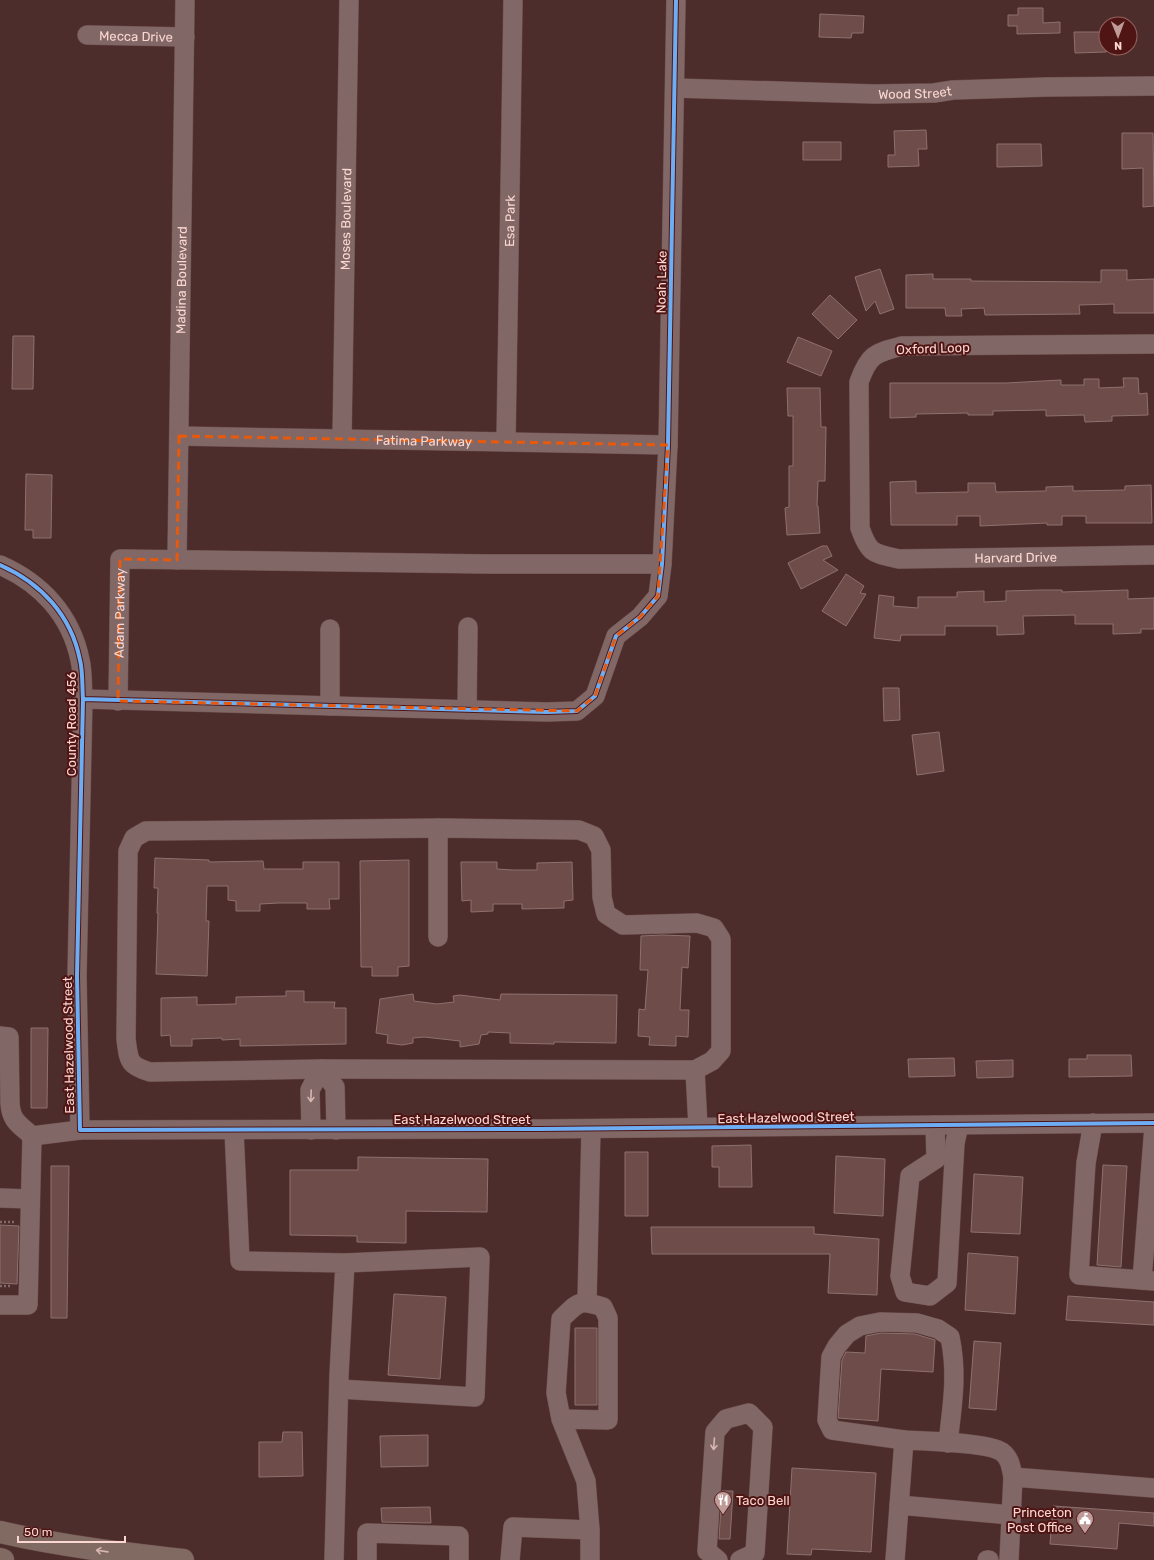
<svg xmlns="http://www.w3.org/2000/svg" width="1154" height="1560" viewBox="0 0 1154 1560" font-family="Rubik,sans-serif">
<rect width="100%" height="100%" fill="#4d2d2c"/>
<path fill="#6d4c4a" stroke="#8d716f" d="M1018,8H1043V23L1060,22V33L1017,34V26H1008V15H1018Z
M820,14L864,16L863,33H852L851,38L819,37Z
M1074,32H1106V52L1075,53Z
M926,130L927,149H918L919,166L888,167V155H895L894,131Z
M1122,133H1153L1154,206L1143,207V168L1122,169Z
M803,142H841V160H803Z
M997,144H1041L1042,166L997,167Z
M880,269L894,309L880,314L875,301L866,311L855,277Z
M1101,270H1127V280L1154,279V313H1114V304L1079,305L1080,314L985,315L984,308L961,309L962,316H946L945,308H906V275L933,274V279H971V281L1101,282Z
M830,295L857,320L838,339L812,314Z
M13,336H34L33,389H12Z
M798,337L832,351L821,376L787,362Z
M1123,378H1138L1139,394L1147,393L1148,415L1112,416V421L1085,422L1084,415L1046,416V410L993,411V415H968V413L916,414V417L890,418V383H1006L1061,380V385H1084V379H1099V388L1124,387Z
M787,388H820L821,427H826L825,481H818L817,506H818L820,533L787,535L785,508L789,507V466H793V416H788Z
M26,474L52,475L51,538H33V530H25Z
M916,481V493L968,492V483H995L996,492L1046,491V487L1073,486V491L1125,490V486L1151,485L1152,523H1086V516H1062V525H1047V523L980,526V516H957V525H891L890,482Z
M822,546H827L832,556L823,560L838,570L801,589L788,563Z
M846,574L864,586L860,593L866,594L846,626L822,611Z
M1040,590H1062V592L1128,590V599L1154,598V629H1141V633L1113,634V624H1075V615L1023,616L1024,634L997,635V626H945V635H901L900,641L874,638L879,595L894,597L893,606L918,608V597H957V592L984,591V602L1006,601V591Z
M883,688H899L900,720L884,721Z
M939,732L944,771L917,775L912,735Z
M155,858L209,860V862L263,861L264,869H303V862H339V899H329L330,909H307V903H279L260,904V911H236V901L228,900V886H207L206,921H209L207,976L156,974L158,913H157L158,888H154Z
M409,860V966L398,967V976H372V967H361L360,861Z
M461,862H497V869L513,870H537V863L572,862L573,900L564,901V908L522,909V904H493V911L471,912V900L462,901Z
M662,935L690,936L688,968L682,967L680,1010H689L688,1037L676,1036V1046L649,1045L650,1037L638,1036L639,1009L645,1010L648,970H640L641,936Z
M286,991H304V1002H335L334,1008H346V1044L240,1046V1039L222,1040V1038L192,1039V1046H171L170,1035L161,1036V998L197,997V1005L236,1004V997L286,996Z
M413,994L414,1001L437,1004L454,1002L453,996L460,995L500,1000L501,994L617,995L616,1043L554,1042V1044L510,1043V1033L488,1032V1034L481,1035L479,1044L460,1047V1041L424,1037L413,1038V1043L402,1045L387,1043L388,1035L376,1033L380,999Z
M31,1028H48L47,1108H31Z
M1087,1055H1131L1132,1076L1069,1077V1059H1087Z
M954,1058L955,1076L909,1077L908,1059Z
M1013,1060V1077L977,1078L976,1061Z
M751,1145L752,1187H719V1167H712V1146Z
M625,1152H648V1216H625Z
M836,1156L885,1159L883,1216L834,1213Z
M358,1157L488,1159L487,1212L406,1211V1243L357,1242V1236L290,1235V1170H358Z
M1103,1165L1127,1166L1121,1267L1097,1265Z
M51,1166H69L67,1318H51Z
M974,1174L1023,1177L1020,1234L971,1232Z
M0,1225L19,1226L17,1284L0,1283Z
M651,1227H814V1234L879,1239L877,1295L828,1293L830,1254H652Z
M968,1253L1018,1257L1015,1314L965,1310Z
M394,1294L446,1297L440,1379L388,1375Z
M1068,1296L1154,1302V1325L1066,1320Z
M575,1328H597V1405H575Z
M881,1333L915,1334L935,1340L933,1372L881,1369L878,1421L838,1418L842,1360L846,1352L865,1353L866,1336Z
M974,1341L1001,1343L996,1410L969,1408Z
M283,1432H302L303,1476L259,1477V1442H282Z
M428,1435V1466L381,1467L380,1436Z
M792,1468L876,1473L871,1552L812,1549L811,1555L787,1554Z
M722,1491H733L730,1539H719Z
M1053,1506L1154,1513V1526L1119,1523L1117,1549L1050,1544Z
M430,1507L431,1523L382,1522L381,1508Z"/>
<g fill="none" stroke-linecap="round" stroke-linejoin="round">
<defs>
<g id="minor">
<path id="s1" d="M87,35L185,37"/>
<path id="s2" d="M675,88L874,94L934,93L953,90L1046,87L1154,86"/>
<path id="s3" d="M1154,344L902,346C875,353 869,354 859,382L860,528C869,554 873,553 899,559L1154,555"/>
<path id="s4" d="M179,436L668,445"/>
<path id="s5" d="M342,439L349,0"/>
<path id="s6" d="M506,442L513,0"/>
<path id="s7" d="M177,560L185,0"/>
<path d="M0,565C41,583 71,615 80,660C83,672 82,686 83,699L77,976L80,1130L541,1129L1154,1123"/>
<path d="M330,629V706"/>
<path d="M83,699L547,712L577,711L595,696L616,636L640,617L658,596L662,564L668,445L676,0"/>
<path id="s8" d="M118,701L120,559L486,564H662"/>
<path d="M467,710L468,627"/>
<path d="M438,828V937"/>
<path d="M442,828L579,830L594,836L601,850L602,897L606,914L623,925L697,923L714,928L721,939V1051L712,1061L695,1070L321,1069L150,1072C128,1065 129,1061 126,1039L128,851L134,838L146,831Z"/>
<path d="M0,1036L9,1037L10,1103C11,1121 19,1124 32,1136L80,1130"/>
<path d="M695,1070L698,1127"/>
<path d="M1093,1123L1086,1163L1079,1275L1154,1281"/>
<path d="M935,1125L936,1159L910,1176L900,1276L905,1292L930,1296L947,1283L955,1143L959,1125"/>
<path d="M234,1130L240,1261L345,1263L339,1375L334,1560"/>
<path d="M311,1130L310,1090L321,1069L335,1087L336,1130"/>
<path d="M0,1198L30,1199"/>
<path d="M1142,1280L1154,1126"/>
<path d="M587,1302L591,1129"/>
<path d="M0,1305H28L32,1136"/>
<path d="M339,1389L475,1397L480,1257L345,1263"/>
<path d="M561,1419L608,1420V1318L603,1307C578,1299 579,1302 561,1319L556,1393L561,1419L586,1481L590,1530"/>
<path d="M904,1440L832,1430L827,1420L831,1357L837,1346L847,1334L860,1326L880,1322L917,1323L938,1329L950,1337C958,1375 952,1406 948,1443"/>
<path d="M899,1505L1011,1515"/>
<path d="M367,1560V1533L459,1536V1560"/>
<path d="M510,1560L513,1527L590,1530V1560"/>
<path d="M718,1560L707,1551L715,1432L726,1419L749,1413L763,1427L755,1553L740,1560"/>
<path d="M895,1560L904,1440C924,1441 988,1442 1002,1452C1010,1458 1011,1467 1013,1477"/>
<path d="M987,1560H989"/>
<path d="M1009,1560L1013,1477L1154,1488"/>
</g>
<path id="highway" d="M0,1532C60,1546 121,1553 183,1560
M0,1559L3,1560"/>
</defs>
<use href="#minor" stroke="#694c4a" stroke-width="20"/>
<use href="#highway" stroke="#694c4a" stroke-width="23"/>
<path stroke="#816968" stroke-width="2.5" stroke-dasharray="2 2" stroke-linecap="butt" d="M0,1222H15
M0,1286H12"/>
<use href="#minor" stroke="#816866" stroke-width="19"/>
<use href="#highway" stroke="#816a61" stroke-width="22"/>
<defs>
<path id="cycleway" d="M0,565C41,583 71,615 80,660C83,672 82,686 83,699L77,976L80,1130L541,1129L1154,1123
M83,699L547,712L577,711L595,696L616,636L640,617L658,596L662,564L668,445L676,0"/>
</defs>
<use href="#cycleway" stroke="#4f1514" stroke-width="6"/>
<use href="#cycleway" stroke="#6dadf4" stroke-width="4"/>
</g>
<defs><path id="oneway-shaft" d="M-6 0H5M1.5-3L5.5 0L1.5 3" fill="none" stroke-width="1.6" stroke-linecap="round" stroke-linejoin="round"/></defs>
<g stroke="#d7b5b1">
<use href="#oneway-shaft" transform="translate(311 1096) rotate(92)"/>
<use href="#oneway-shaft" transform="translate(714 1444) rotate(94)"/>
</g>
<use stroke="#d7b6af" href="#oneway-shaft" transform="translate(102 1551) rotate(-172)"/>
<path fill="none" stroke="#e8590c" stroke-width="3" stroke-dasharray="8 5" stroke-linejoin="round" d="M179,436L668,445L658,596L640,617L616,636L595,696L577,711L118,701L120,559L177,560Z"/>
<defs>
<symbol id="restaurant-pin" viewBox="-11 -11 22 30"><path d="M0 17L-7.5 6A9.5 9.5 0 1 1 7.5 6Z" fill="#bf9b97" stroke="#4f1514"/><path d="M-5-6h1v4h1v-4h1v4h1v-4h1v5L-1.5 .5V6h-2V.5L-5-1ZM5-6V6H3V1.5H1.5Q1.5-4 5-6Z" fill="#fff"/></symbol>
<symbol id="civic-pin" viewBox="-11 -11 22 30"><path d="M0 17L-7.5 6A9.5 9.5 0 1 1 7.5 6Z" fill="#bf9b97" stroke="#4f1514"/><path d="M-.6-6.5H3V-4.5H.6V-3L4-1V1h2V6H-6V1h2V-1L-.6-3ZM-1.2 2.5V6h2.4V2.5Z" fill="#fff"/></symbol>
</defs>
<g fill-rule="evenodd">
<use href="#restaurant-pin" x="713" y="1490" width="20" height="27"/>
<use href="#civic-pin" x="1075" y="1509" width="20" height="27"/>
</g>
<g text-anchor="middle" stroke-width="4" stroke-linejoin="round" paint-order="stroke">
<g font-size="13" fill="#fcd6d1" stroke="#4f1514">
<text dy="5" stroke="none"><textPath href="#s1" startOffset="49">Mecca Drive</textPath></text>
<text dy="5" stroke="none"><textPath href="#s2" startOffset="240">Wood Street</textPath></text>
<text dy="5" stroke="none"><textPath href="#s5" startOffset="220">Moses Boulevard</textPath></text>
<text dy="5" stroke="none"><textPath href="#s6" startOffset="221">Esa Park</textPath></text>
<text dy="5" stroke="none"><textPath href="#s7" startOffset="280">Madina Boulevard</textPath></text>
<text transform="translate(661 282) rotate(-89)" y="5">Noah Lake</text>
<text transform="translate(933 348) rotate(-2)" y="5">Oxford Loop</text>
<text dy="5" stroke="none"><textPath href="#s4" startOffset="245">Fatima Parkway</textPath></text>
<text dy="5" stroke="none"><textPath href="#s3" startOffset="629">Harvard Drive</textPath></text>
<text dy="5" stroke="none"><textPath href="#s8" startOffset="88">Adam Parkway</textPath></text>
<text transform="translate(71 724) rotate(-90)" y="5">County Road 456</text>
<text transform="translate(68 1045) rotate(-91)" y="5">East Hazelwood Street</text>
<text transform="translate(786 1117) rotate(-1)" y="5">East Hazelwood Street</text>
<text x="462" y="1124">East Hazelwood Street</text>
</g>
<g font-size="13" fill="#fcd6d1" stroke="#4f1514" text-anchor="start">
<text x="736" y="1505">Taco Bell</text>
<text x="1072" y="1517" text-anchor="end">Princeton<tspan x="1072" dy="15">Post Office</tspan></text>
</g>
</g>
<g transform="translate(1118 36) rotate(179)"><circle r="19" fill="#4f1514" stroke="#946260"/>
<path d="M0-3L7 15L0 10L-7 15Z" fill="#bf9b97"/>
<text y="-6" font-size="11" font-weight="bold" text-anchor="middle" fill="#fcd6d1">N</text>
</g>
<path d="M18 1536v6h107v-6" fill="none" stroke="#fcd6d1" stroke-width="2"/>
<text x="24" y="1536" font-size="12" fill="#fcd6d1" stroke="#4f1514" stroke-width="3" paint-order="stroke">50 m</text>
</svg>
